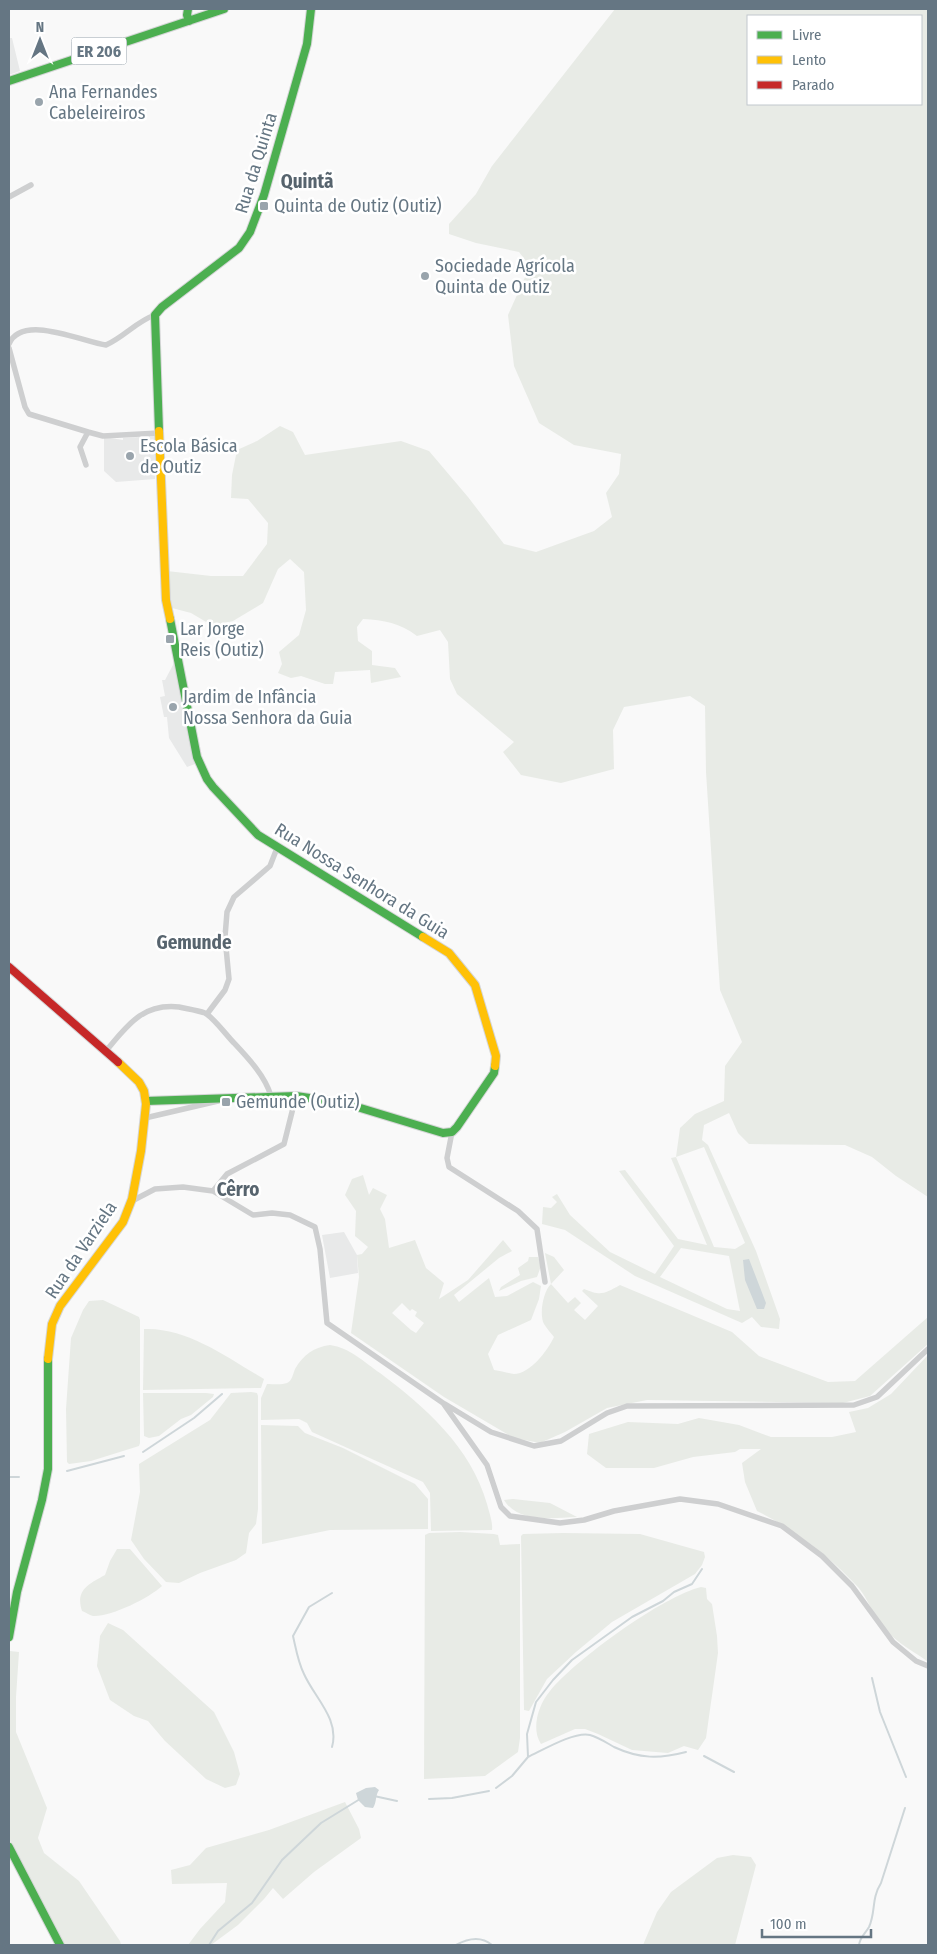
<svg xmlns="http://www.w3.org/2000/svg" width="937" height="1954" viewBox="0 0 937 1954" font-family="'Fira Sans Condensed',sans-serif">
<rect width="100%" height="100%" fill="#f9f9f9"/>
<path fill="#e8e9e9" d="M9,38H12L20,71L9,75Z
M155,436V479L116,482L104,471V437L123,440V438Z
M174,663L195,764L187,767L169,738L167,717H164L160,697L165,696L162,680H165Z
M344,1232L357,1255L358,1273L330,1278L322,1235Z"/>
<path fill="#e8ebe6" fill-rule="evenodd" d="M615,9H928V1197L896,1176L872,1157L845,1145L749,1144L738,1133L729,1113L704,1125L702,1140L708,1145L756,1251L780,1319L779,1329L761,1327L752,1317L742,1323L635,1276L565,1230L542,1224L543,1207L551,1208L557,1202L552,1197L557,1194L570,1215L610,1252L655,1274L674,1246L619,1171L625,1170L678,1239L707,1245L671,1158L676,1157L680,1128L695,1114L724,1101L725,1066L742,1042L720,990L706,772L705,706L690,696L624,707L613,730L614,769L561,783L521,775L503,752L514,742L457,694L450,679L448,642L440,630L417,636C400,623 384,620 363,619L357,627L358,641L372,651V665L395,668L401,677L371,683L370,670L335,672L333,684H325L301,676L291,678L278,673L282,664L279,652L299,635L306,610L304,572L290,559L278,569L263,603L233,621L213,626L191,613L172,608L167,571L211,576H243L267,544L268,523L248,499L231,498L232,475L237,450L257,441L280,426L293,432L305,455L401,441L429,451L468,497L504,544L536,552L594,531L612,517L606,493L619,474L621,454L574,445L539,423L514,366L508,315L530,266L519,252L476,243L449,234V224L476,194L492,166ZM748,16H921V104H748ZM704,1147L745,1243L735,1249L714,1247L676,1157ZM681,1248L729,1256L740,1311L727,1309L660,1277Z
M363,1175L369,1195L373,1188L387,1195L380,1209L385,1219L389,1248L415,1240L426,1268L444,1283L439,1299L468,1280L503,1240L512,1251L499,1258L454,1295L459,1302L489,1278L495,1297L507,1296L533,1282L541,1286L539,1299L531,1320L498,1335L488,1354L494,1370C501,1371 508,1373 514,1374C530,1374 548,1350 554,1337C551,1333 547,1329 544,1324C539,1315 543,1291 551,1284L545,1253L554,1257L564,1270L551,1284L568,1303L575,1297L581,1303L574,1310L585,1320L598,1306L582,1291L584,1289C601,1296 604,1294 620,1285L732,1332L759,1356L828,1382L855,1381L928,1317V1344L870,1396L843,1403L647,1400L607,1408L565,1432L540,1443L514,1438L444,1397L351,1333L359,1277L357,1255L362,1254L368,1247L355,1236L356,1211L345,1195L352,1179ZM402,1303L410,1311L412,1309L417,1312L415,1316L424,1323L416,1333L411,1330L392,1313Z
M529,1257H538L541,1266L537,1277L521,1281L499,1291L501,1287L520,1275L518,1268L528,1261Z
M103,1300L139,1317L140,1320V1443L139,1446L91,1461L69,1464L67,1462L66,1409L71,1338L83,1310L89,1301Z
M144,1329C187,1327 228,1358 264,1379L261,1388L143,1390Z
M330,1345C350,1348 364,1362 380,1373C425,1407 471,1447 487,1504C489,1512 493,1522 492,1530L431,1531L430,1493L423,1482L312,1432L307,1423L299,1419L261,1420V1398L267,1384C273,1384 282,1385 287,1383C292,1381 293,1374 295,1369C303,1355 314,1347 330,1345Z
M928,1355L927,1661C910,1649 892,1640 880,1623C871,1611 866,1594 855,1584C827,1554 793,1529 757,1511L745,1482L742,1463L761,1449H740L735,1452L693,1457L654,1468H606L587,1454L589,1434L628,1422L678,1424L699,1418L739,1425L771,1437H832L856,1432L849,1412L868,1408L891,1394Z
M251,1392L257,1393L258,1396V1509L256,1524L249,1533L246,1553L236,1560L200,1573L179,1583L166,1582L144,1559L131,1540L140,1492L139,1464L210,1420L231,1393Z
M143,1393H206L214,1394L213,1397L191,1415L181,1419L159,1436L149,1438L144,1436Z
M261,1425L298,1426L305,1433L343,1448L415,1484L428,1499V1529L330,1530L262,1544Z
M513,1499L550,1503L577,1517C552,1518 518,1523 504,1500Z
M460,1532L494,1534L498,1535L500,1545L520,1544V1738L518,1752L485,1776L424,1779L425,1535L429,1533Z
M563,1533L640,1534L704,1552L705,1557L702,1565L695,1574L612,1622L576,1652L547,1679L529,1711L524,1710L521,1536L523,1534Z
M117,1549H130L162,1586C149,1598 111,1617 93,1616C89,1615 85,1612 82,1611C75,1590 89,1584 105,1575L110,1561Z
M701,1587L706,1588L707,1599L712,1604L717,1636L718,1653L706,1738L698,1750L684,1746L668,1753L632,1750L598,1734L585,1729H575L541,1744C531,1729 538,1705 550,1691C575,1660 663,1596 701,1587Z
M108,1623L123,1630L214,1712L234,1752L240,1774L236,1785L225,1788L206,1779L165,1741L148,1721L134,1716L110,1700L97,1666L100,1636Z
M10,1651L19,1652L16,1697V1732L47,1808L38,1838L44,1853L79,1881L120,1941L121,1945H65L9,1839V1668Z
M345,1802L359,1829L361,1838L314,1872L283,1899L273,1888L264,1899L238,1925L211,1945H188L200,1929L225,1902L227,1883L172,1884L171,1870L190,1865L206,1848L269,1830Z
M733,1855L751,1857L756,1865L735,1945H643L657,1912L671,1892L717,1858Z"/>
<path fill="#ced6d9" d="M749,1259L766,1303L764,1309H757L745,1280L743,1260Z
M375,1787L379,1790C375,1796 377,1802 373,1808L365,1807L358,1800L356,1793L366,1788Z"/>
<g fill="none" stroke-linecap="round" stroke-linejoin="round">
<path stroke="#ced6d9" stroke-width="2" d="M143,1452L194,1418L222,1394
M67,1471L124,1456
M9,1477H19
M332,1593L309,1607L293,1636C296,1649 298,1662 304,1674C314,1697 340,1719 332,1747
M872,1678L880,1712L906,1777
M704,1756L734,1772
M528,1757C543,1750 575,1731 590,1735C598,1737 607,1743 614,1747C640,1759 659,1759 686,1752
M496,1788L512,1776L528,1757L527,1734L536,1702L553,1680L572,1660L632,1617L663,1601L674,1592L692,1584L702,1569
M374,1796L397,1801
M429,1799L452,1798L489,1791
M209,1945L218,1931L252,1903L282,1860L321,1823L360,1799
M456,1945C467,1939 481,1936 492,1945
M859,1945C860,1937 865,1934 869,1927C876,1912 871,1899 881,1883L905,1808"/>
<defs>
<path id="fast" d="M188,9L187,15L189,21
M9,81L224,9
M159,431L155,315L162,307L239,248L250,232L264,195L307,44L311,9
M170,619L197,757L207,779L213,787L258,835L423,937
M146,1101L296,1096L344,1103L443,1133L452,1132L457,1127L494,1073L495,1066
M9,1637L17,1592L42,1500L48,1469V1359
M9,1847L60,1945"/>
<path id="slow" d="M159,431L166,600L170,619
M423,937L449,953L475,985L496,1056L495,1066
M48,1359L52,1324L60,1306L123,1222L132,1199L141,1151L146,1104L144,1091L139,1082L118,1062"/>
<path id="jam" d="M9,967L118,1062"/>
</defs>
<use href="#fast" stroke="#d5d6d7" stroke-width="10"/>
<use href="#slow" stroke="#d5d6d7" stroke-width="10"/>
<use href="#jam" stroke="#d5d6d7" stroke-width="10"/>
<path stroke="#cecfd0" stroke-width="5.5" d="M9,197L31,185
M9,344C22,313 83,342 106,345C124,337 137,321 155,315
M9,348L25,407L29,414L88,432
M86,465L80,447L88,432L103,436L159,433
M207,1014L225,990L229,979L225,937L227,912L234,897L270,866L277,848
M105,1052C127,1026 142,1003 179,1007C188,1009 197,1010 205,1013C214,1018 227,1036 234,1043C249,1059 265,1076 271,1096
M145,1118L218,1101
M452,1132L447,1158L449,1167L518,1211L537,1229L545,1282
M213,1191L227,1174L284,1144L296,1096
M132,1201L155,1189L183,1187L213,1191L253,1215L272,1213L290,1215L315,1227L320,1249L327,1323L443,1403L487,1465L501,1507L510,1516L560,1523L584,1520L614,1511L680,1499L718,1504L782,1526L822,1556L852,1586L893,1642L916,1661L928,1666
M445,1404L491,1432L534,1446L561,1441L607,1413L627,1406L854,1405L877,1397L928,1349"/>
<use href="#fast" stroke="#4caf50" stroke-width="8"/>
<use href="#slow" stroke="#ffc107" stroke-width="8"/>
<use href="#jam" stroke="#c62828" stroke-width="8"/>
</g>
<g fill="#99a4ac" stroke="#fff" stroke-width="2">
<circle cx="39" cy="102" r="5"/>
<rect x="259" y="201" width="10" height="10" rx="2.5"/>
<circle cx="425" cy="276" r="5"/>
<circle cx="130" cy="456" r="5"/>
<rect x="165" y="634" width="10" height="10" rx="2.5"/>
<circle cx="173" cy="707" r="5"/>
<rect x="221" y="1097" width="10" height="10" rx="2.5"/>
</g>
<g text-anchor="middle" stroke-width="5" stroke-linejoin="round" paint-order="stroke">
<rect fill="#fff" stroke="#939fa8" stroke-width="1" x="71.5" y="37.5" width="55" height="27" rx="4"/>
<g font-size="16" font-weight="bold" fill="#657683">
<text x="99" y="57">ER 206</text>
</g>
<g font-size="18" fill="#657683" stroke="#fff" text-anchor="start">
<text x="49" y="98">Ana Fernandes<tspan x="49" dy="21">Cabeleireiros</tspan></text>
<text x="274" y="212">Quinta de Outiz (Outiz)</text>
<text x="435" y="272">Sociedade Agrícola<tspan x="435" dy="21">Quinta de Outiz</tspan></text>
<text x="140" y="452">Escola Básica<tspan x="140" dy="21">de Outiz</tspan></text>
<text x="180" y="635">Lar Jorge<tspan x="180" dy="21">Reis (Outiz)</tspan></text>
<text x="183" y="703">Jardim de Infância<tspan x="183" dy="21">Nossa Senhora da Guia</tspan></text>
<text x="236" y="1108">Gemunde (Outiz)</text>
</g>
<g font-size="18" fill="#657683" stroke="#fff">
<text transform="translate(256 163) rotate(-73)" y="6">Rua da Quinta</text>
<text transform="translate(362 881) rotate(32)" y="6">Rua Nossa Senhora da Guia</text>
<text transform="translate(81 1250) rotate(-56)" y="6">Rua da Varziela</text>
</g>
<g font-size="19" font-weight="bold" fill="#57646e" stroke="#fff">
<text x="307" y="188">Quintã</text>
<text x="194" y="949">Gemunde</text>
<text x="238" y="1196">Cêrro</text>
</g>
</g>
<rect width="937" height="1954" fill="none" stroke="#657683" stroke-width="20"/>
<rect x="747" y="15" width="175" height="90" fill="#ffffff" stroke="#c1c8cd"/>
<rect x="757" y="31" width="25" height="8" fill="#4caf50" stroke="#c1c8cd"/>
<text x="792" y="40" font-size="15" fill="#657683">Livre</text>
<rect x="757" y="56" width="25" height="8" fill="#ffc107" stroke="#c1c8cd"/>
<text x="792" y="65" font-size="15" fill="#657683">Lento</text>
<rect x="757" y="81" width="25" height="8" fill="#c62828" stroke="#c1c8cd"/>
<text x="792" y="90" font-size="15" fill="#657683">Parado</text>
<g transform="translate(40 40)" stroke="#ffffff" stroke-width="4" paint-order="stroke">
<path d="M0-4L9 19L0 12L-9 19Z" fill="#657683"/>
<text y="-8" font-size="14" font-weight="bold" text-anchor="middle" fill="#657683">N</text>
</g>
<path d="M762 1929v8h109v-8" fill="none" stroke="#657683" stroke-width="2.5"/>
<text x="770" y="1929" font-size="15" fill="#657683" stroke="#ffffff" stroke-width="4" paint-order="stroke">100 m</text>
</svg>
